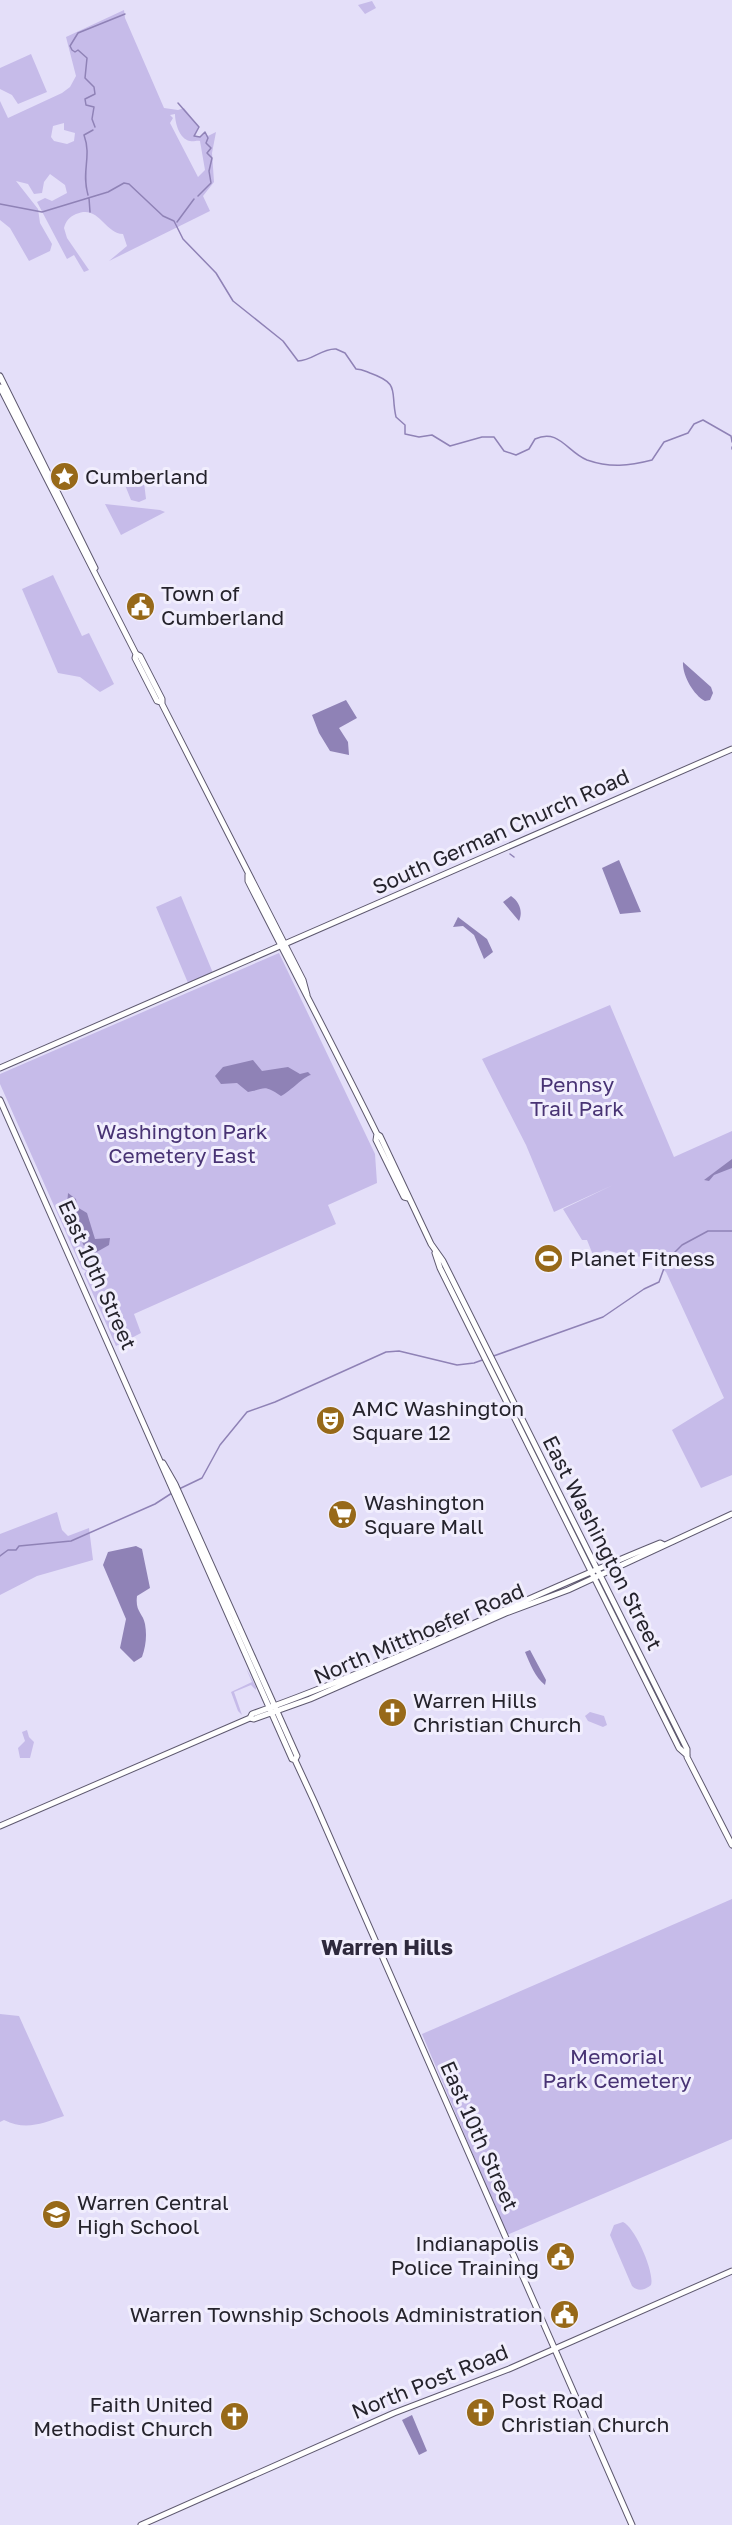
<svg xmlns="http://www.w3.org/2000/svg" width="732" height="2525" viewBox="0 0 732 2525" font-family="'Golos Text',sans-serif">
<rect width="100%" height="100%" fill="#e4dff9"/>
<path fill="#c6bbe9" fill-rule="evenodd" d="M372,1L376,8L365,14L358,5Z
M124,10L125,18L164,108L178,110L184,108L199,127L195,137H200L205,132L208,136L216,132L212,153L214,182L203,196L210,211L109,261L127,246L123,234C104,233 99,204 76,214C69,217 66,221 64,228L67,238L89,270L84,272L74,255L67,259L37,202L45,198L52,201L67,193L65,185L50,174L44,182L42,193L34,194L28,184L16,181L38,209L40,223L52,244L50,251L29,261L10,228L0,220V101L8,118L62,93L70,87L76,76L66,37ZM175,114C175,122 179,139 190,141C194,142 197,140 200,141L205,170L198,177L170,123L173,118L170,115ZM64,123V130L75,133L74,141L67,144L54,141L51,137L53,126Z
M31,54L47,92L18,104L12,95L0,89V68Z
M143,474L146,499L139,502L131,500L125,485Z
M105,504L160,510L165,512L121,535Z
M53,575L82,636L89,633L114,684L100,692L80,677L58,673L22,589Z
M181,896L213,973L188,983L156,907Z
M279,953L375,1154L377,1183L328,1205L336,1224L134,1314L141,1333L116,1346L84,1274L86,1271L82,1269L0,1084V1074Z
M610,1005L674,1157L732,1131V1475L701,1488L672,1430L724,1398L666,1272L648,1257L627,1256L607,1250L593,1255L587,1240H582L563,1209L613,1185L554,1212L526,1145L482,1059Z
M57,1512L62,1530L68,1536L89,1528L93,1560L37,1576L0,1595V1534Z
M246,1668L256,1687V1690L251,1685L234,1692L242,1715L238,1711L231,1692L252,1682Z
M590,1712L604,1716L607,1725L603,1727L588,1721L585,1716Z
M27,1730L29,1737L34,1742L30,1758H20L18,1748L25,1741L22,1732Z
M732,1899V2139L507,2235L422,2034Z
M0,2014L19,2016L64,2116C43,2123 26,2131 4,2120L0,2122Z
M623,2222C635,2227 655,2273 651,2285C645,2290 638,2292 632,2286L610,2235L614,2225Z"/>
<path fill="#8f82b6" d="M683,662L711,687L713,693L710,700L705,701C693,695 682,674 683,662Z
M346,700L357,718L339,728L348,742L349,755L330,751L319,733L312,715Z
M619,860L641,912L620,914L602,868Z
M511,896C520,902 523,912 519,921L503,902Z
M458,917L487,939L493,952L484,959L474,935L463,926L453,927Z
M253,1060L262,1071L288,1067L300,1074L308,1072L311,1075C304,1076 291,1091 281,1096C263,1084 266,1089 248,1092L237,1083L221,1084L215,1076L223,1067Z
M732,1159V1168L714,1175L709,1181L704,1180Z
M68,1193L76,1199L77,1207L87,1213L95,1239L110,1238L109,1245L95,1253L84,1246L72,1222L75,1213L67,1205Z
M136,1546L142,1549L150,1588L137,1596C135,1612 143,1613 145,1624C147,1635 146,1646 142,1657L134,1662L120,1648L126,1619L103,1565L108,1552Z
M530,1650L546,1680L545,1685C535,1677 530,1664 525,1652Z
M412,2415L427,2451L419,2455L402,2420Z"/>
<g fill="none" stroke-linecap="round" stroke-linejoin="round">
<path stroke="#8f82b6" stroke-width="1.5" d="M178,103L199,127L194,136L200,137L205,132L208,138L206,143L211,148L207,153L212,158L209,171L211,183L198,196
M95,127L92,119L94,107L86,105L85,99L95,94L94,87L85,78L87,58L78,50L75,52L72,50L70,46L78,33L125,14
M88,195C81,171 92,157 84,135L93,130
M89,198L90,212
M0,204L42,212L108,192L124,183L129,184L163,216L174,221L183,239L216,273L233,301L283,341L298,361C312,361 322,348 336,349L345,353L356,369C362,369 365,371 370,373C401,384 390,391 396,417L405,425V434L419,437L432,435L450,446L482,437H494L504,451L516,455L529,449L535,439C559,428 567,452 587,460C610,468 629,466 652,460L664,442L688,433L694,424L703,420L731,436L732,442
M177,222L194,199
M732,447V449
M510,854L514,857
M179,1489L202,1478L220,1445L247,1412L275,1402L386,1352L399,1351L457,1365L474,1363L603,1317L644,1289L659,1282L667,1260L682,1245L708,1231H732
M0,1556L8,1550H16L19,1546L71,1541L155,1504L172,1493"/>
<defs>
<path id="major" d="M0,376L95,568
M0,387L136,654L140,656L162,699V704L303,980L307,995
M136,654L135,658L157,701L160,702
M248,875V881C291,966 335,1049 377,1134L380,1136L431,1244L443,1261L687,1749V1757L732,1845
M0,1068L732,749
M0,1100L292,1759L295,1760L314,1801L632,2525
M377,1134L376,1140L404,1197L408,1198
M435,1253L440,1268L679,1748L687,1755
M163,1463L175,1484L297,1756L295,1760
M250,1718L254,1719L310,1699L506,1613L568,1590L732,1514
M0,1826L250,1718L252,1714C391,1665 524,1598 660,1543L664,1545
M141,2525L394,2413L509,2369L732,2271"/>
</defs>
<use href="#major" stroke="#5e596f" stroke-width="7"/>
<use href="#major" stroke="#fff" stroke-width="5"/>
</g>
<defs>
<symbol id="sight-disc" viewBox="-11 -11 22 22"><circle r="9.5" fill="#976919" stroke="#f1eefd"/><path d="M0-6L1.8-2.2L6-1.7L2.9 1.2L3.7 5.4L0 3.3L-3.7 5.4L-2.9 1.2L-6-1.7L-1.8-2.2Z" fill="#fff"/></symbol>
<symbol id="civic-disc" viewBox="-11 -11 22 22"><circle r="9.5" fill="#976919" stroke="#f1eefd"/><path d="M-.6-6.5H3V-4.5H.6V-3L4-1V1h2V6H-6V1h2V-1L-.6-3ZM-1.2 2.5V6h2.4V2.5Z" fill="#fff"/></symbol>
<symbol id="stadium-disc" viewBox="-11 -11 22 22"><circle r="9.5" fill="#976919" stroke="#f1eefd"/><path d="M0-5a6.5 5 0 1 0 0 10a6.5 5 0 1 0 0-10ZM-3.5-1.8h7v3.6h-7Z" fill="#fff"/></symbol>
<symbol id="theatre-disc" viewBox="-11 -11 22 22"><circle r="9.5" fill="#976919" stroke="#f1eefd"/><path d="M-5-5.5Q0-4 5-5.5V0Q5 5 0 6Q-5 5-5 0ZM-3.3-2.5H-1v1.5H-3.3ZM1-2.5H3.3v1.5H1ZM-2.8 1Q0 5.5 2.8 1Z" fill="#fff"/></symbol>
<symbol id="supermarket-disc" viewBox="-11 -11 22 22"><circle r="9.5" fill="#976919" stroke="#f1eefd"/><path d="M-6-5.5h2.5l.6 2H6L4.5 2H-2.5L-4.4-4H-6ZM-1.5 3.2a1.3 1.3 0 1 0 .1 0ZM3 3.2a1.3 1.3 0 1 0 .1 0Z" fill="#fff"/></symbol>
<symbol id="church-disc" viewBox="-11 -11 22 22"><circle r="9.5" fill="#976919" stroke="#f1eefd"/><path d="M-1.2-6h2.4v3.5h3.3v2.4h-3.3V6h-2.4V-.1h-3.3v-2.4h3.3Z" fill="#fff"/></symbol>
<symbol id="school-disc" viewBox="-11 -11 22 22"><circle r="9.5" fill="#976919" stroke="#f1eefd"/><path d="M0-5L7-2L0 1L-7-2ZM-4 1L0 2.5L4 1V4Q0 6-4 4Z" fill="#fff"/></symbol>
</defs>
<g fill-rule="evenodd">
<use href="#sight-disc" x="48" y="460" width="33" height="33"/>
<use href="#civic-disc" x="124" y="590" width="33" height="33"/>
<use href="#stadium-disc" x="532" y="1242" width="33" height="33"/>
<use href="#theatre-disc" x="314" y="1404" width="33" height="33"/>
<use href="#supermarket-disc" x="326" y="1498" width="33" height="33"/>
<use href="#church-disc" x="376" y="1696" width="33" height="33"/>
<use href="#school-disc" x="40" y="2198" width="33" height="33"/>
<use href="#civic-disc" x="544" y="2240" width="33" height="33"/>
<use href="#civic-disc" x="548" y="2298" width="33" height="33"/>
<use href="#church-disc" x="464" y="2396" width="33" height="33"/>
<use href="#church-disc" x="218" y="2400" width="33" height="33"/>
</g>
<g text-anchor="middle" stroke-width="6" stroke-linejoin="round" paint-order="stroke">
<g font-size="21" fill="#25232c" stroke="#f1eefd" text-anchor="start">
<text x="85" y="484">Cumberland</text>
<text x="161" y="601">Town of<tspan x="161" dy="24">Cumberland</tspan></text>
<text x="570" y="1266">Planet Fitness</text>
<text x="352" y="1416">AMC Washington<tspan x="352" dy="24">Square 12</tspan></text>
<text x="364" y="1510">Washington<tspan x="364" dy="24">Square Mall</tspan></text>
<text x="413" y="1708">Warren Hills<tspan x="413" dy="24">Christian Church</tspan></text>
<text x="77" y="2210">Warren Central<tspan x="77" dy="24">High School</tspan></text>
<text x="539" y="2251" text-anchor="end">Indianapolis<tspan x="539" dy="24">Police Training</tspan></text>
<text x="543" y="2322" text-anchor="end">Warren Township Schools Administration</text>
<text x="501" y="2408">Post Road<tspan x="501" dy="24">Christian Church</tspan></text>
<text x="213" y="2412" text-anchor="end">Faith United<tspan x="213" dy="24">Methodist Church</tspan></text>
</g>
<g font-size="21" fill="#25232c" stroke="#f1eefd">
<text transform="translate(501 832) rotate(-24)" y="7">South German Church Road</text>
<text transform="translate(97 1275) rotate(66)" y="7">East 10th Street</text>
<text transform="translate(602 1543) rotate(63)" y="7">East Washington Street</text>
<text transform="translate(419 1634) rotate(-23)" y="7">North Mitthoefer Road</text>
<text transform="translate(479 2136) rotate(66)" y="7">East 10th Street</text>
<text transform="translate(430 2382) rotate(-22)" y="7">North Post Road</text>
</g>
<g font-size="21" fill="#483374" stroke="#f1eefd">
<text x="577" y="1092">Pennsy<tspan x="577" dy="24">Trail Park</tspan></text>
<text x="182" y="1139">Washington Park<tspan x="182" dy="24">Cemetery East</tspan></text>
<text x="617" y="2064">Memorial<tspan x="617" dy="24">Park Cemetery</tspan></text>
</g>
<g font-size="22" font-weight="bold" fill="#2e293c" stroke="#f1eefd">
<text x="387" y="1955">Warren Hills</text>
</g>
</g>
</svg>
